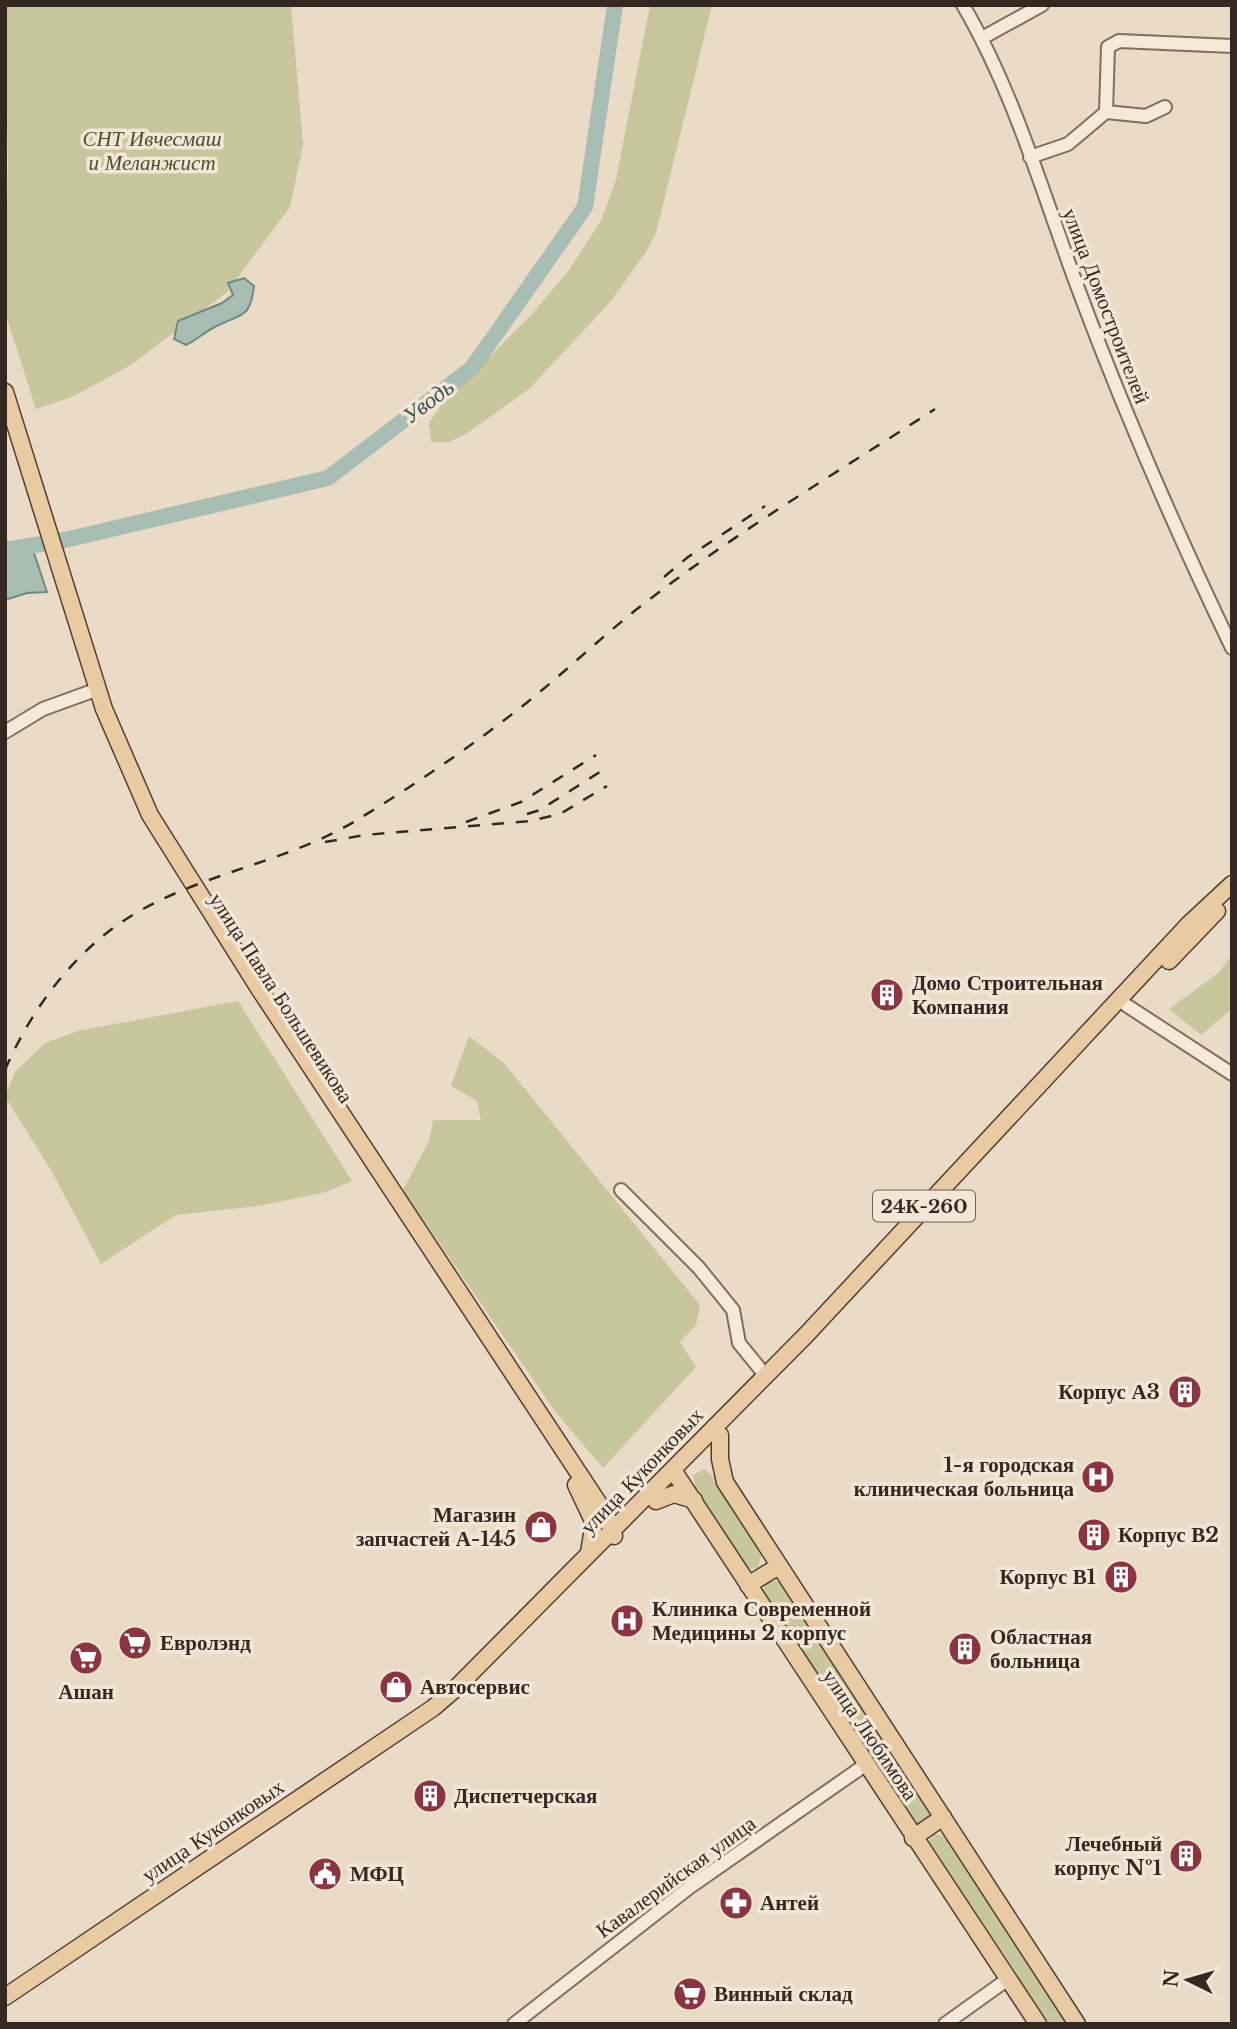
<svg xmlns="http://www.w3.org/2000/svg" width="1237" height="2029" viewBox="0 0 1237 2029" font-family="'Libre Baskerville',serif">
<rect width="100%" height="100%" fill="#eadbc7"/>
<path fill="#c7c69c" d="M5,5H291L303,145L290,207L227,292L131,365L72,397L36,409L5,312L8,164Z
M650,5H712L656,233L647,250L612,300L529,389L466,434L449,442H431L429,423L440,407L532,314L569,270L601,221L616,180Z
M1232,955V1009L1201,1035L1169,1009L1218,973Z
M238,1001L352,1181L326,1192L258,1206L176,1215L101,1264L51,1170L5,1097L15,1072L45,1043L78,1031Z
M469,1036L504,1063L700,1305L696,1325L680,1342L696,1367L603,1468L554,1410L403,1190L429,1141L433,1120H481L477,1101L451,1086Z
M705,1469L716,1480L762,1553L758,1568L750,1569L745,1566L696,1491L693,1475Z
M769,1580L780,1582L930,1812V1819L923,1826H916L763,1593L765,1582Z
M934,1834L946,1836L1070,2024H1044L928,1843Z"/>
<path fill="#a8beb4" stroke="#6f8b81" stroke-width="2" d="M244,278L254,286C250,321 240,313 215,327C204,332 197,340 186,345L174,339L178,321L222,303L233,295L228,283Z
M5,540L8,543L30,541L47,592L27,593L5,600Z"/>
<g fill="none" stroke-linecap="round" stroke-linejoin="round">
<path stroke="#a8beb4" stroke-width="16" d="M5,550L65,540L328,478L472,368L585,207L615,5"/>
<defs>
<path id="minor" d="M963,5C1015,94 1043,195 1079,291C1124,412 1176,531 1232,648
M982,38L1042,5
M1106,112L1146,116L1165,107
M1030,157L1068,144L1106,112L1108,47L1119,41L1232,46
M5,732L43,709L98,689
M1126,1005L1232,1074
M621,1190L699,1268L733,1310L739,1343L765,1375
M514,2024L690,1887L865,1765
M945,2024L1008,1979"/>
<path id="major" d="M5,392L104,709L150,815L258,987L605,1513L614,1536
M1169,961L1217,911
M720,1435V1459L725,1482L1077,2024
M673,1470L1038,2024
M576,1485L594,1523L589,1552
M656,1501L674,1494L694,1500
M748,1585L779,1566
M913,1838L943,1817
M5,1997L433,1708L454,1690L806,1335L1189,924L1232,884"/>
</defs>
<use href="#minor" stroke="#836d5e" stroke-width="16"/>
<use href="#major" stroke="#523d32" stroke-width="19"/>
<use href="#minor" stroke="#f5e9d9" stroke-width="12"/>
<use href="#major" stroke="#e8caa3" stroke-width="16"/>
<path stroke="#352820" stroke-width="2.5" stroke-dasharray="12 12" stroke-linecap="butt" d="M664,577L688,557L765,506
M527,814L540,810L606,768
M466,822L521,802L596,755
M325,842L365,835L530,821L560,814L607,786
M5,1070C28,1017 62,968 108,932C181,875 280,867 357,820C413,786 469,748 520,708C566,672 607,631 654,596C743,528 841,470 935,409"/>
</g>
<defs>
<symbol id="building-disc" viewBox="-11 -11 22 22"><circle r="9.5" fill="#8c3541" stroke="#f2e6d6"/><path d="M-4-6H4V6H1V3H-1V6H-4ZM-2.5-4.3h1.7v1.8h-1.7ZM.8-4.3h1.7v1.8H.8ZM-2.5-1h1.7V.8h-1.7ZM.8-1h1.7V.8H.8Z" fill="#fff"/></symbol>
<symbol id="hospital-disc" viewBox="-11 -11 22 22"><circle r="9.5" fill="#8c3541" stroke="#f2e6d6"/><path d="M-5-5h3v3.5h4V-5h3V5h-3V1.5h-4V5h-3Z" fill="#fff"/></symbol>
<symbol id="shop-disc" viewBox="-11 -11 22 22"><circle r="9.5" fill="#8c3541" stroke="#f2e6d6"/><path d="M-5-2.5h2.3a2.7 3.5 0 0 1 5.4 0H5L5.5 6h-11ZM-1.5-2.5h3a1.5 2.3 0 0 0-3 0Z" fill="#fff"/></symbol>
<symbol id="supermarket-disc" viewBox="-11 -11 22 22"><circle r="9.5" fill="#8c3541" stroke="#f2e6d6"/><path d="M-6-5.5h2.5l.6 2H6L4.5 2H-2.5L-4.4-4H-6ZM-1.5 3.2a1.3 1.3 0 1 0 .1 0ZM3 3.2a1.3 1.3 0 1 0 .1 0Z" fill="#fff"/></symbol>
<symbol id="civic-disc" viewBox="-11 -11 22 22"><circle r="9.5" fill="#8c3541" stroke="#f2e6d6"/><path d="M-.6-6.5H3V-4.5H.6V-3L4-1V1h2V6H-6V1h2V-1L-.6-3ZM-1.2 2.5V6h2.4V2.5Z" fill="#fff"/></symbol>
<symbol id="pharmacy-disc" viewBox="-11 -11 22 22"><circle r="9.5" fill="#8c3541" stroke="#f2e6d6"/><path d="M-2-6h4v4h4v4h-4v4h-4v-4h-4v-4h4Z" fill="#fff"/></symbol>
</defs>
<g fill-rule="evenodd">
<use href="#building-disc" x="868" y="976" width="38" height="38"/>
<use href="#building-disc" x="1166" y="1373" width="38" height="38"/>
<use href="#hospital-disc" x="1079" y="1458" width="38" height="38"/>
<use href="#shop-disc" x="522" y="1508" width="38" height="38"/>
<use href="#building-disc" x="1075" y="1516" width="38" height="38"/>
<use href="#building-disc" x="1102" y="1558" width="38" height="38"/>
<use href="#hospital-disc" x="608" y="1602" width="38" height="38"/>
<use href="#supermarket-disc" x="116" y="1624" width="38" height="38"/>
<use href="#building-disc" x="946" y="1630" width="38" height="38"/>
<use href="#supermarket-disc" x="67" y="1639" width="38" height="38"/>
<use href="#shop-disc" x="377" y="1668" width="38" height="38"/>
<use href="#building-disc" x="411" y="1777" width="38" height="38"/>
<use href="#building-disc" x="1167" y="1837" width="38" height="38"/>
<use href="#civic-disc" x="306" y="1855" width="38" height="38"/>
<use href="#pharmacy-disc" x="717" y="1884" width="38" height="38"/>
<use href="#supermarket-disc" x="671" y="1975" width="38" height="38"/>
</g>
<g text-anchor="middle" stroke-width="7" stroke-linejoin="round" paint-order="stroke">
<rect fill="#f2e6d6" stroke="#6e6157" stroke-width="2" x="873" y="1190.5" width="102" height="31" rx="5"/>
<g font-size="19" font-weight="bold" fill="#352820">
<text x="924" y="1213">24К-260</text>
</g>
<g font-size="21" font-style="italic" fill="#4b4f29" stroke="#f2e6d6">
<text x="152" y="146">СНТ Ивчесмаш<tspan x="152" dy="24">и Меланжист</tspan></text>
</g>
<g font-size="21" fill="#352820" stroke="#f2e6d6">
<text transform="translate(1106 306) rotate(69)" y="7">улица Домостроителей</text>
<text transform="translate(281 998) rotate(57)" y="7">улица Павла Большевикова</text>
<text transform="translate(642 1471) rotate(-46)" y="7">улица Куконковых</text>
<text transform="translate(870 1735) rotate(56)" y="7">улица Любимова</text>
<text transform="translate(213 1831) rotate(-34)" y="7">улица Куконковых</text>
<text transform="translate(676 1877) rotate(-36)" y="7">Кавалерийская улица</text>
</g>
<g font-size="21" font-weight="bold" fill="#352820" stroke="#f2e6d6" text-anchor="start">
<text x="912" y="990">Домо Строительная<tspan x="912" dy="24">Компания</tspan></text>
<text x="1160" y="1399" text-anchor="end">Корпус А3</text>
<text x="1074" y="1472" text-anchor="end">1-я городская<tspan x="1074" dy="24">клиническая больница</tspan></text>
<text x="516" y="1522" text-anchor="end">Магазин<tspan x="516" dy="24">запчастей А-145</tspan></text>
<text x="1118" y="1542">Корпус В2</text>
<text x="1096" y="1584" text-anchor="end">Корпус В1</text>
<text x="652" y="1616">Клиника Современной<tspan x="652" dy="24">Медицины 2 корпус</tspan></text>
<text x="990" y="1644">Областная<tspan x="990" dy="24">больница</tspan></text>
<text x="160" y="1650">Евролэнд</text>
<text x="420" y="1694">Автосервис</text>
<text x="86" y="1699" text-anchor="middle">Ашан</text>
<text x="454" y="1803">Диспетчерская</text>
<text x="1162" y="1851" text-anchor="end">Лечебный<tspan x="1162" dy="24">корпус №1</tspan></text>
<text x="350" y="1881">МФЦ</text>
<text x="760" y="1910">Антей</text>
<text x="714" y="2001">Винный склад</text>
</g>
<g font-size="23" font-style="italic" fill="#31534d" stroke="#f2e6d6">
<text transform="translate(428 401) rotate(-37)" y="8">Уводь</text>
</g>
</g>
<rect width="1237" height="2029" fill="none" stroke="#352820" stroke-width="14"/>
<g transform="translate(1188 1980) rotate(275)" stroke="#f2e6d6" stroke-width="5" paint-order="stroke">
<path d="M0-5L12 26L0 18L-12 26Z" fill="#352820"/>
<text y="-10" font-size="19" font-weight="bold" text-anchor="middle" fill="#352820">N</text>
</g>
</svg>
